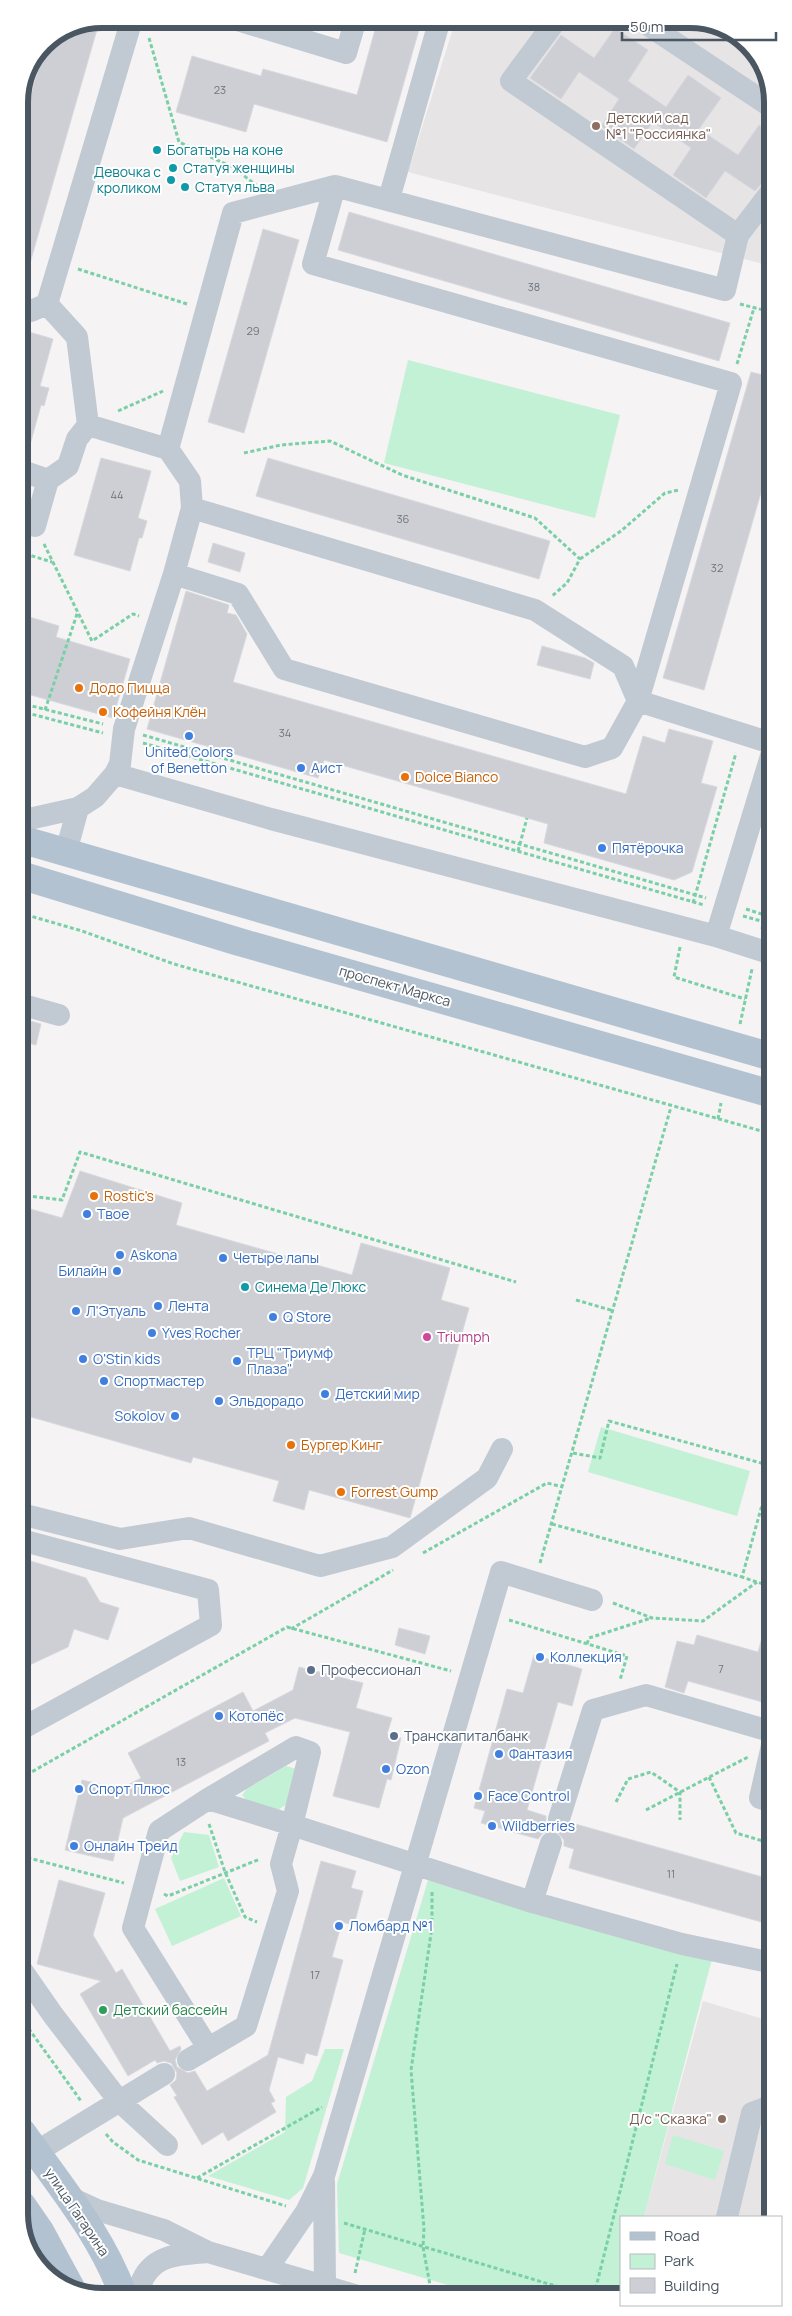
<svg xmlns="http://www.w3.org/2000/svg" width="792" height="2316" viewBox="0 0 792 2316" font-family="Manrope,sans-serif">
<rect width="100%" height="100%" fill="#f5f3f3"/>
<path fill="#e6e4e5" d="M456,19H696L741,36L770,80L771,266L408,172Z
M703,2001L773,2022V2217H644Z"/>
<path fill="#c3f1d5" d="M408,360L620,415L595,518L384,463Z
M601,1427L750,1471L737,1516L588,1472Z
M286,1766L297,1769L290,1802L278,1810L251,1805L242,1795L247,1789Z
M184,1832L209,1835L219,1867L180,1881L171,1858Z
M224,1878L241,1916L172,1946L155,1909Z
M428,1880L712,1959L644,2217H621V2295H482L339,2253L337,2184Z
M325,2049H344L303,2188L289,2200L208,2176L285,2132L286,2097L312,2081Z
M673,2135L724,2151L715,2180L665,2164Z"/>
<path fill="#cdcfd5" stroke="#d7d9de" d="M100,19L24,284H19V135L46,42Z
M378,19H422L387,142L254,104L246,132L176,112L192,56L261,76L263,69L357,95Z
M615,28L648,50L628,81L666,107L688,75L721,98L699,129L738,155L759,125L770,133V179L761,184L755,191L725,171L706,198L673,175L691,148L653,122L634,149L601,126L619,99L579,72L561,99L530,78L561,35L594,58Z
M349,212L730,323L719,361L338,250Z
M263,229L299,240L244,433L208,422Z
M19,329L53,339L40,386L49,388L44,406L41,405L26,459L19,457Z
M751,372L771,377V458L704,690L663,678Z
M101,458L151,471L138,518L147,521L142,538H139L130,571L74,555Z
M268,458L550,541L539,579L256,496Z
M213,543L245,553L240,572L208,562Z
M186,591L229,605L227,613L236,615L247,634L233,682L626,794L643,736L665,743L669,729L713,741L701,783L717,787L692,872L674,880L544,843L548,824L324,760L318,778L147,729Z
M20,614L59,626L56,637L130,659L113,718L20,692Z
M542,646L585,658L594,663L590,679L537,665Z
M20,1018L41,1024L36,1045L20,1041Z
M80,1171L182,1203L176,1225L352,1275L361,1243L450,1268L441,1300L469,1308L410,1518L309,1490L304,1510L273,1501L279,1481L193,1457L191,1463L21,1414L20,1206L62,1218Z
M21,1558L86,1578L100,1602L119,1608L108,1640L74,1629L68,1647L21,1669Z
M768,1617L772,1618L773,1705L688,1681L684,1693L665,1687L677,1641L694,1645L697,1635L758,1652Z
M399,1628L430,1636L425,1654L395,1645Z
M534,1655L582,1669L572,1706L558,1702L527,1810L546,1816V1822L553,1830L543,1833L538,1839L481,1823L485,1811L474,1808L507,1689L523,1693Z
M299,1667L363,1683L356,1708L392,1718L387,1734L401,1738L391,1780L387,1779L379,1808L333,1796L350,1732L295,1718L265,1733L269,1741L123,1818L113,1861L65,1850L82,1780L120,1789L141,1778L128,1753L243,1692L253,1711L293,1690Z
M572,1823L773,1880V1894L765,1923L569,1868L574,1849L564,1846V1840L557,1832L568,1829Z
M321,1861L356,1871L351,1888L363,1891L354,1925L342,1922L332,1957L343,1960L317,2056L306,2053L303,2064L278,2057L269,2090L275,2101L271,2103L276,2112L228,2141L223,2132L202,2145L174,2097L177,2096L170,2085L176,2080L177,2073L171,2063L164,2061L157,2063L155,2060L128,2076L80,1994L101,1981L37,1964L59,1880L105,1893L93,1935L116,1973L122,1969L170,2051L180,2046L181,2049L175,2060L177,2067L188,2073L195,2071L207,2091L268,2055Z"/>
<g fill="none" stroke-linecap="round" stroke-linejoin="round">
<path stroke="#7ad0a6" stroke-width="3" stroke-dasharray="4 2.5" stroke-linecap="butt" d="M149,38L179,142L234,168L256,185
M78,269L187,304
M740,304L771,312
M737,364L754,308
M118,411L163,391
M244,453L281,445L330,441L402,475L535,518L580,559L567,583L552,596
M44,544L92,641L133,614L139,616
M19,552L52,562
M580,559L621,531L665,493L679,490
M20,703L103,724
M45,710L78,611
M20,711L103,733
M143,735L706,898
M143,743L704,905
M518,851L527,818
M693,903L736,753
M746,909L771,917
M20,913L82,931L174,964L772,1134
M743,916L772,924
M762,929L771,886
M680,947L674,977L745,999
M740,1024L752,969
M718,1119L721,1103
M20,1195L62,1200L80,1152L516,1282
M576,1300L614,1311
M573,1453L600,1458L609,1421L772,1466
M772,1469L742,1577L772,1587
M552,1524L742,1577
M423,1553L547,1483L563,1487
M540,1563L671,1107
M613,1603L652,1618L703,1621L757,1582
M509,1620L627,1656L620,1680
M291,1629L393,1570
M587,1644L589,1638L651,1618
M709,1777L736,1833L773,1844
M21,1778L287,1627L451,1671
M616,1802L628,1779L651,1772L680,1792V1820
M646,1810L748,1757
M209,1824L225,1872L245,1917L257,1922
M21,1856L124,1883
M164,1894L168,1896L260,1859
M21,2018L81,2101
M106,2134L113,2142L138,2160L286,2206
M197,2178L322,2107
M344,2223L586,2295
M355,2273L365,2229
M594,2295L677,1964
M432,2296L423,2247L424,2229L411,2070L432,1927V1891"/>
<path stroke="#c1cad2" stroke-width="22" d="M132,19L47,304L77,337L88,425L168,449
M234,19L346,53L356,19
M557,19L511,81L738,235
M639,19L770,106
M335,186L725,290L738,235L771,192
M389,199L440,19
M19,308L31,311L47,304
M19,470L48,480L68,466L77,439L88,425
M192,508L535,610L623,666L638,701
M35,526L48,480
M174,574L238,594L284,669L585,757L612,748L638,701L771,743
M115,774L120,764L124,729L174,574L192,508L190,481L168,449L233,213L335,186L313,264L731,383L638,701
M20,821L78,808L95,797L115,774L271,819L716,936L772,954
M66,852L78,808
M716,936L771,756
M20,1004L59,1015
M21,1514L120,1539L189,1528L320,1566L392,1547L487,1478L502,1449
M21,1540L208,1590L211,1625L21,1729
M773,1741L760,1798L773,1802
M559,1819L593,1710L646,1695L773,1732
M532,1902L551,1843
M21,1969L53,2015L119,2101L167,2145
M208,2048L133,1928L159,1831L208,1799L292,1825L310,1752L296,1747L208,1799
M188,2060L246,2026L288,1891L281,1864L292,1825L532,1902L682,1944L773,1963
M36,2152L164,2074
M324,2182L325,2287
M71,2198L97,2210L164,2230L208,2252L358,2296
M727,2217L752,2113L773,2105
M267,2269L306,2212L324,2176L501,1572L592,1600
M137,2297C145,2255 173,2255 208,2252"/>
<path stroke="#b3c2d1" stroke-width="28" d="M20,839L772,1057
M20,875L236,941L772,1094
M22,2132C59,2185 102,2235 124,2297
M22,2205L40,2231L71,2288"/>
</g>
<g fill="#8d6e63" stroke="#fff" stroke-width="2">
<circle cx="596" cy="126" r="5"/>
<circle cx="722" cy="2119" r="5"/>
</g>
<g fill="#0f9aa8" stroke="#fff" stroke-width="2">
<circle cx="157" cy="150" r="5"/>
<circle cx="173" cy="168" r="5"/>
<circle cx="171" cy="180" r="5"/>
<circle cx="185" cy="187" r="5"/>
<circle cx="245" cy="1287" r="5"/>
</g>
<g fill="#e8710a" stroke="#fff" stroke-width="2">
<circle cx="79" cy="688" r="5"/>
<circle cx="103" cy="712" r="5"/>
<circle cx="405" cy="777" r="5"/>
<circle cx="94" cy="1196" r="5"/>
<circle cx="291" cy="1445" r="5"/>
<circle cx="341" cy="1492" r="5"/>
</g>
<g fill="#3f7fe0" stroke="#fff" stroke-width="2">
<circle cx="189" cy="736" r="5"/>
<circle cx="301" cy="768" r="5"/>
<circle cx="602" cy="848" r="5"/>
<circle cx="87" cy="1214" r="5"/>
<circle cx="120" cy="1255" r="5"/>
<circle cx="223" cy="1258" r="5"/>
<circle cx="117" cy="1271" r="5"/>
<circle cx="158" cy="1306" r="5"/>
<circle cx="76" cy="1311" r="5"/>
<circle cx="273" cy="1317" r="5"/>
<circle cx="152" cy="1333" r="5"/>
<circle cx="83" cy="1359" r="5"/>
<circle cx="237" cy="1361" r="5"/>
<circle cx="104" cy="1381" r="5"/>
<circle cx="325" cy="1394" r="5"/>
<circle cx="219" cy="1401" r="5"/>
<circle cx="175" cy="1416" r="5"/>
<circle cx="540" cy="1657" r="5"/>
<circle cx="219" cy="1716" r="5"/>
<circle cx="499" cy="1754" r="5"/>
<circle cx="386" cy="1769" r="5"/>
<circle cx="79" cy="1789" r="5"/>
<circle cx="478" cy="1796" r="5"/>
<circle cx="492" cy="1826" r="5"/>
<circle cx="74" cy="1846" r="5"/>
<circle cx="339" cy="1926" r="5"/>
</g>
<circle fill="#d1479c" stroke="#fff" stroke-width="2" cx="427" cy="1337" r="5"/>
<g fill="#5c6f8a" stroke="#fff" stroke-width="2">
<circle cx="311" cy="1670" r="5"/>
<circle cx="394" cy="1736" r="5"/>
</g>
<circle fill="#2e9e5b" stroke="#fff" stroke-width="2" cx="103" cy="2010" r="5"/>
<g text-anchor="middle" stroke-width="4" stroke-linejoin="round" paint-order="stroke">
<g font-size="11" fill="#6b747e">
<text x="220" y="94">23</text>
<text x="534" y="291">38</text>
<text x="253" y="335">29</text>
<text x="117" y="499">44</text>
<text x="403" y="523">36</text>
<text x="717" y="572">32</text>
<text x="285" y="737">34</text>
<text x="721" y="1673">7</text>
<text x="181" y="1766">13</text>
<text x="671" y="1878">11</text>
<text x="315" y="1979">17</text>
</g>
<g font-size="14" fill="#785e54" stroke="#fff" text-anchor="start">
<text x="606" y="123">Детский сад<tspan x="606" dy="16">№1 "Россиянка"</tspan></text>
<text x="712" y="2124" text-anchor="end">Д/с "Сказка"</text>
</g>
<g font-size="14" fill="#0d838f" stroke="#fff" text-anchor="start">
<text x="167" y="155">Богатырь на коне</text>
<text x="183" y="173">Статуя женщины</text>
<text x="161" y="177" text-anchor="end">Девочка с<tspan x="161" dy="16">кроликом</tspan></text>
<text x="195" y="192">Статуя льва</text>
<text x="255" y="1292">Синема Де Люкс</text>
</g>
<g font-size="14" fill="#c56008" stroke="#fff" text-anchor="start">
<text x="89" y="693">Додо Пицца</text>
<text x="113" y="717">Кофейня Клён</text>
<text x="415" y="782">Dolce Bianco</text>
<text x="104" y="1201">Rostic's</text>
<text x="301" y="1450">Бургер Кинг</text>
<text x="351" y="1497">Forrest Gump</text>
</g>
<g font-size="14" fill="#366cbe" stroke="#fff" text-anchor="start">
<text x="189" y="757" text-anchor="middle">United Colors<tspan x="189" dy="16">of Benetton</tspan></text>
<text x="311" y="773">Аист</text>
<text x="612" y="853">Пятёрочка</text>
<text x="97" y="1219">Твое</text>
<text x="130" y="1260">Askona</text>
<text x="233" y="1263">Четыре лапы</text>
<text x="107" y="1276" text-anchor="end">Билайн</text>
<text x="168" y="1311">Лента</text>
<text x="86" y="1316">Л'Этуаль</text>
<text x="283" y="1322">Q Store</text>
<text x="162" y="1338">Yves Rocher</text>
<text x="247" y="1358">ТРЦ "Триумф<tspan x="247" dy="16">Плаза"</tspan></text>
<text x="93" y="1364">O'Stin kids</text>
<text x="114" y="1386">Спортмастер</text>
<text x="335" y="1399">Детский мир</text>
<text x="229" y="1406">Эльдорадо</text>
<text x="165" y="1421" text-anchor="end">Sokolov</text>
<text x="550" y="1662">Коллекция</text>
<text x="229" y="1721">Котопёс</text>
<text x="509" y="1759">Фантазия</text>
<text x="396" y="1774">Ozon</text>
<text x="89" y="1794">Спорт Плюс</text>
<text x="488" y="1801">Face Control</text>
<text x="502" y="1831">Wildberries</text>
<text x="84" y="1851">Онлайн Трейд</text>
<text x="349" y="1931">Ломбард №1</text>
</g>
<g font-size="14" fill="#4a5661" stroke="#fff">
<text transform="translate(395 986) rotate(16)" y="5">проспект Маркса</text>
<text transform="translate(77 2212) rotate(56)" y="5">улица Гагарина</text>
</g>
<g font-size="14" fill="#b23c85" stroke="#fff" text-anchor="start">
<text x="437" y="1342">Triumph</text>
</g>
<g font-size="14" fill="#4e5e75" stroke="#fff" text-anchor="start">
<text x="321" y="1675">Профессионал</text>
<text x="404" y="1741">Транскапиталбанк</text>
</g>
<g font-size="14" fill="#27864d" stroke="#fff" text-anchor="start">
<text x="113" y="2015">Детский бассейн</text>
</g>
</g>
<path d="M0 0H792V2316H0ZM102 28H690A74 74 0 0 1 764 102V2214A74 74 0 0 1 690 2288H102A74 74 0 0 1 28 2214V102A74 74 0 0 1 102 28Z" fill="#fff" fill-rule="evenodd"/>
<path fill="none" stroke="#4a5661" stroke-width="6" d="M102 28H690A74 74 0 0 1 764 102V2214A74 74 0 0 1 690 2288H102A74 74 0 0 1 28 2214V102A74 74 0 0 1 102 28Z"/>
<rect x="620" y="2216" width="162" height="90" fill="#ffffff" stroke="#b7bbc0"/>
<rect x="630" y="2232" width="25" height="8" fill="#b3c2d1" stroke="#b7bbc0"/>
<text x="664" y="2241" font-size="15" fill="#4a5661">Road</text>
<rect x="630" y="2254" width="25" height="15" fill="#c3f1d5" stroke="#b7bbc0"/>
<text x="664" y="2266" font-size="15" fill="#4a5661">Park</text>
<rect x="630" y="2278" width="25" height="15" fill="#cdcfd5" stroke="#b7bbc0"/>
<text x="664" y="2291" font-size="15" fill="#4a5661">Building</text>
<path d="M622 32v8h154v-8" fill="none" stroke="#4a5661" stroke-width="2.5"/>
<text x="630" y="32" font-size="15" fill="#4a5661" stroke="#ffffff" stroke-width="4" paint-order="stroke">50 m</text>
</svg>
